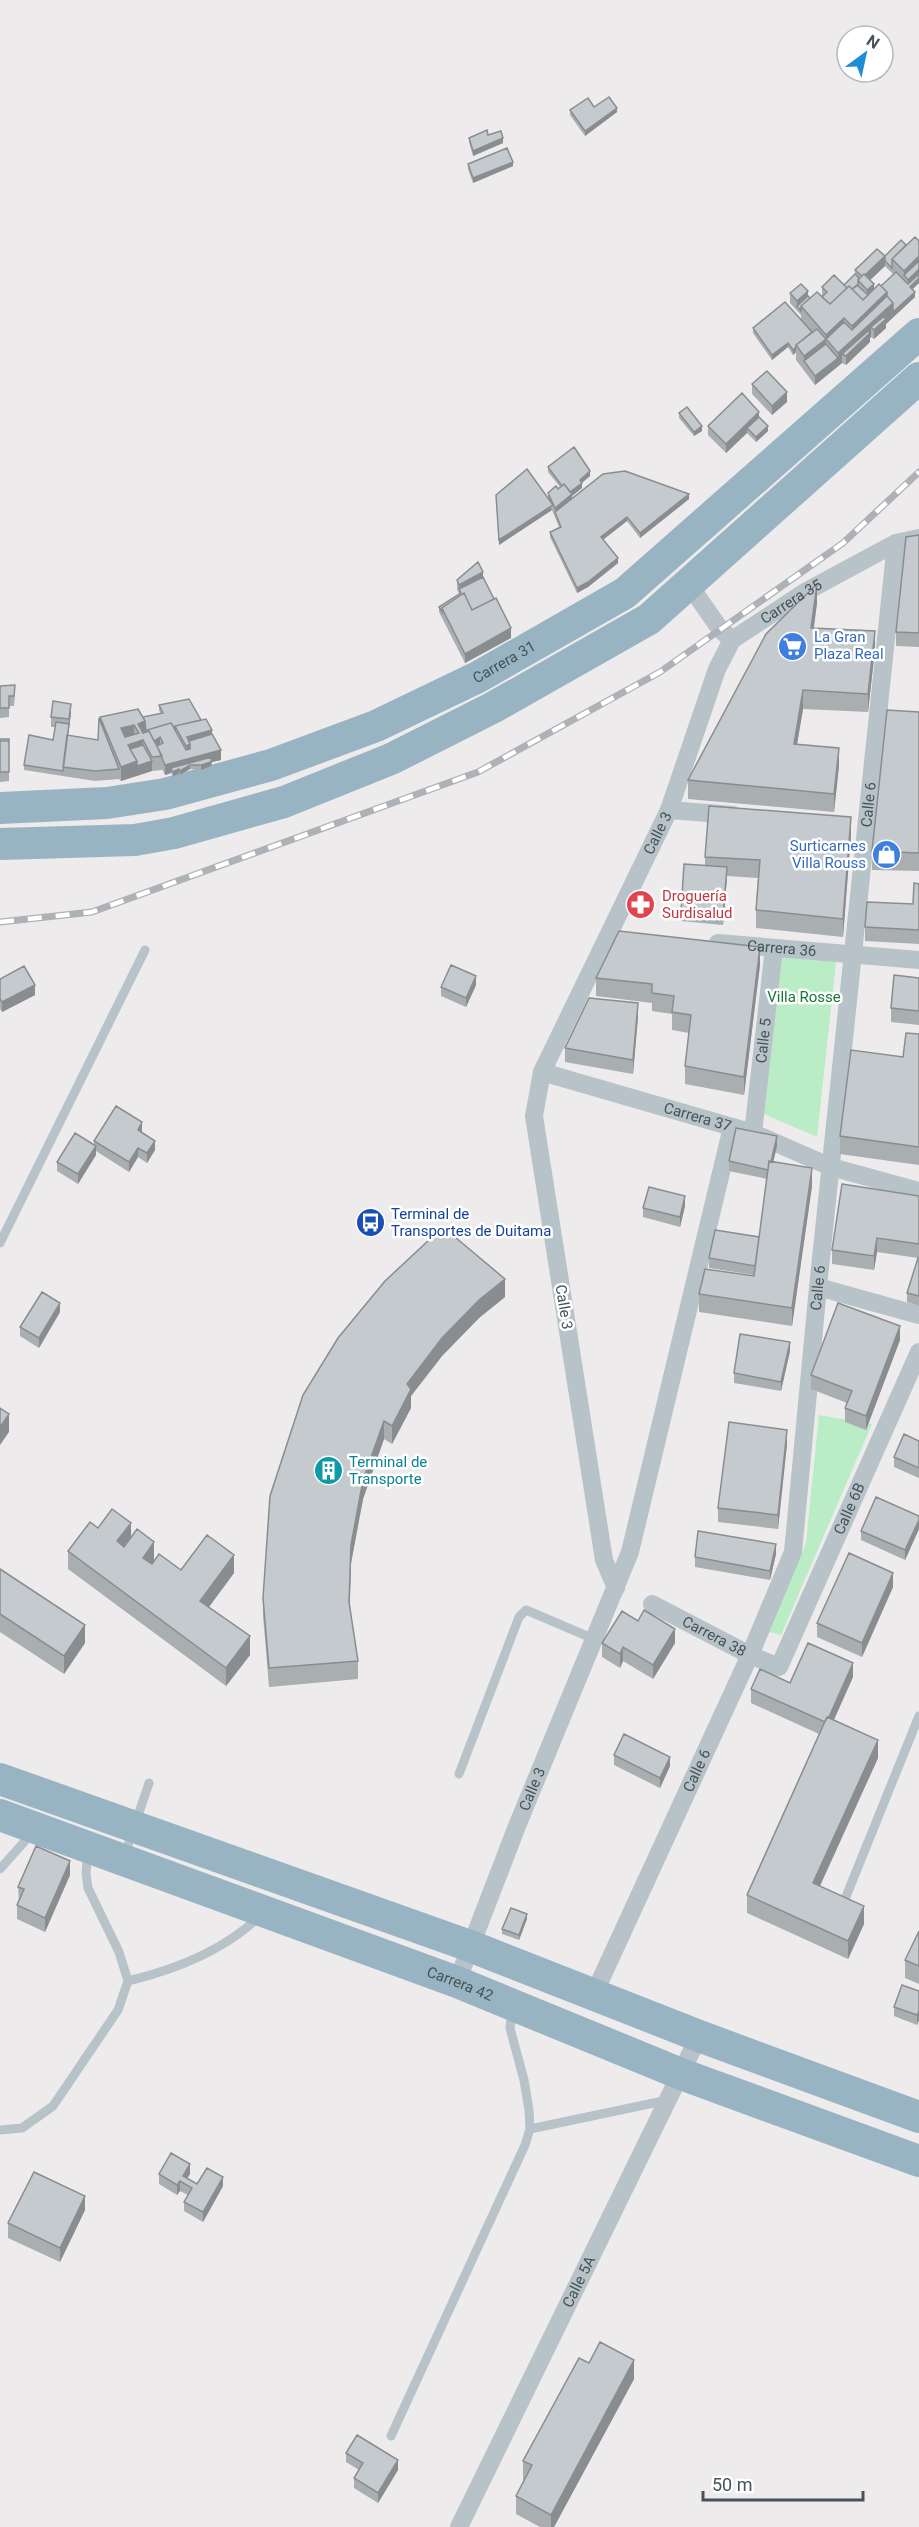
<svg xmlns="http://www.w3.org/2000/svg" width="919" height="2527" viewBox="0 0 919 2527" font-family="Roboto,sans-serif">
<rect width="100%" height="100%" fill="#eeebec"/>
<path fill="#baecc5" d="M780,955L836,962L817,1137L764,1114Z
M819,1415L872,1424L781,1635L769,1632L806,1543Z"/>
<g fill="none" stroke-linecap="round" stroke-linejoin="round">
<path stroke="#b7c3c8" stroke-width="9" d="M0,1243L145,950
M459,1774L519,1617L526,1610L594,1639
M125,1854L149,1783
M0,1869L32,1833
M841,1909L919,1716
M128,1981C174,1970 224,1950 259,1917
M530,2129L668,2100
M0,2130L22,2128L53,2106L118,2010L128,1981L119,1952L88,1888L86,1873L88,1853
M391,2436L525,2145L530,2129L529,2110L524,2080L510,2028L512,2009"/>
<g stroke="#b7c3c8" stroke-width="18">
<path d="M688,583L720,629L732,640"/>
<path d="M669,810L733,815"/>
<path id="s1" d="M718,943L919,960"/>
<path id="s2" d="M542,1072L753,1133L831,1167L919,1191"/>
<path id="s3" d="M753,1133L774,948"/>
<path d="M818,1287L919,1315"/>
<path id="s4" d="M616,1588L604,1560L534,1116L542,1072L669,810L717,669L732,640L805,592L896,543L919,538"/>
<path id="s5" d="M652,1604L750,1655L779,1667L919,1352"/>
<path id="s6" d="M457,1982L517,1826L630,1552L732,1127"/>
<path id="s7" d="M594,1994L750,1655L793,1552L818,1287L896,543"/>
<path id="s8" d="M459,2527L699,2036"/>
</g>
<g stroke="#98b4c2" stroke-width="32">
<path id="s9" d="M0,808L107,803L165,794L271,765L376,726L478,677L625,593L919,334"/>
<path d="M0,844L135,840L174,833L284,802L391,759L494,707L649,619L919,378"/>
<path d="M0,1779L470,1946L699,2036L919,2117"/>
<path id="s10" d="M0,1815L457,1982L681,2074L919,2161"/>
</g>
<defs>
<path id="rail" d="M0,922L92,912L478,772L660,672L843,543L919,472"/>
</defs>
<use href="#rail" stroke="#aeb2b6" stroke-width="7"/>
<use href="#rail" stroke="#fff" stroke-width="4.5" stroke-dasharray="14" stroke-linecap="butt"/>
</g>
<path fill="#a9aeb1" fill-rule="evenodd" d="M594,107L617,112L585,136L570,115V110Z
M488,135L503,143L473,156L469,142V138Z
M468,164L513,166L473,183L468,169Z
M919,241V283L913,289L915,297L886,324V328L874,339L871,337L870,338V342L846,365L842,363L815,385L796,360V352L793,355L788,347L772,360L753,333V328L801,320V315L790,303V293L808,296L810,298L822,296V287L844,285L855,274V270L885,256L906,245ZM885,266L894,275L881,286L874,289L870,280Z
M752,384L787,402L772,415L752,394Z
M679,413L702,431L694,436L679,418Z
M759,417L768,431L756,442L747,433L726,453L708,435V426Z
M548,467L590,476L582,483V488L572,496V499H689L640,538L627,521L603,540L618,563L588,587L577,593L550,537V532L559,527L552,510L499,545L496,495L548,498V493L560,487L548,472Z
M919,535V647L896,646V632Z
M483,577L511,638L465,663L439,612V607L459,594L457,589V580Z
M817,603L814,628L875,649L868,712L803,709L797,744L839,766L834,812L688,799V780Z
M0,686L15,695L14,706H9V717L0,718Z
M159,705L201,720L212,734L221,760L212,762L211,766L201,770L190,769L180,775L179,774L173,776L171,773L165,775L162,769V770L152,771L121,781L119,779L95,781L24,770V765L53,740L55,727H51V717L71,713L68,736L98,740L100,717H143L161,714L159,710Z
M919,712V871L872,870V851Z
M0,739H9V781L0,782Z
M851,835L843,937L756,928V910L758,878L727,876L723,925L681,921V912L705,866V857Z
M919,884V944L865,941V927L913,904Z
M760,965L744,1095L685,1084V1066L689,1033L672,1030V1014L652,1011V1003L596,996V978Z
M919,978V1025L891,1022V1008Z
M0,979L35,995L2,1012L0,1009Z
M476,985L466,1007L441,996V987Z
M638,1017L633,1074L565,1062V1048Z
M919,1034V1165L840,1154V1136L903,1057Z
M142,1131V1133L155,1150L147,1163L138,1157L129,1172L96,1151V1155L78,1184L57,1171V1162L94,1145V1141Z
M777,1146L773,1162L812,1186L792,1326L699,1312V1294L754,1276V1275L709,1268V1258L759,1237L767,1179L729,1171V1161Z
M919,1196V1306L907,1302V1293L918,1258L877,1252L874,1270L832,1264V1250Z
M685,1206L680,1227L643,1217V1208Z
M505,1297L479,1318L442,1356L411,1396V1408L392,1444L384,1439L363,1499L351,1563L350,1606L358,1661V1679L269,1687L263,1616V1598L303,1395Z
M60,1312L39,1348L20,1336V1327Z
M900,1340L866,1430L845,1422V1408L847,1403L811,1389V1375Z
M790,1351L781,1391L734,1383V1373Z
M919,1441V1478L894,1467V1457Z
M787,1444L778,1529L718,1522V1508Z
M919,1516V1529L905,1560L861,1540V1531Z
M98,1528L131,1538L154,1560L181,1570L234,1573L209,1607L250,1655L226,1686L68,1569V1551Z
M776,1554L770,1580L695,1567V1557Z
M0,1569L85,1643L64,1674L0,1632Z
M893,1587L862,1657L817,1637V1623Z
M602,1643H675L653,1679L623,1661L620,1668L602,1657Z
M853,1677L834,1720L878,1758L820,1886L864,1924L848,1959L747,1913V1895L819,1734L751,1703V1689L790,1683Z
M614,1755L670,1766L660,1788L614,1765Z
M70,1875L45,1932L17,1919V1905L19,1901L18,1887Z
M527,1919L519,1940L502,1934V1929Z
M919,1931V1984L905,1978V1960Z
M919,1991V2020L917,2025L894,2016V2007Z
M159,2174H190L187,2179L197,2184L223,2186L203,2222L184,2211V2202L188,2195L180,2191L177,2195L159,2184Z
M85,2210L60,2262L8,2238V2223Z
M589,2363L634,2379L554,2527H540L516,2514V2496L524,2480L523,2479V2461Z
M346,2453L398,2470L378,2503L354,2488V2478L359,2470L346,2462Z"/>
<path fill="#8a8d90" d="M617,108V112L585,136V131Z
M503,138V143L473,156V151Z
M513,162V166L473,183V178Z
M885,256V266L863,287V277Z
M919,256V283L910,291L908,289V280L904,275V271Z
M874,284V298L867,299V290Z
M808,291V301L797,306V311V301Z
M887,292L893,303L915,292V297L886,324V328L874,339V330L871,327V337L870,338V342L846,365V356L842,354V363L815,385V376L838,358V353L852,340V326Z
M844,318V336L826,339V335Z
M826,339V353L804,361V370V356Z
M788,343V347L772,360V355Z
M796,347V352L793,355V350Z
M787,392V402L772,415V406Z
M759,412V421L747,428V433L726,453V444Z
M702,426V431L694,436V432Z
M768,426V431L756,442V437Z
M590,471V476L580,484V480Z
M582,483V488L572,496V504L555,512V508L568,494Z
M689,494V499L640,538V533Z
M550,507L552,510L499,545V540Z
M627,517V521L601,541V537Z
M618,558V563L588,587L577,593V588Z
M483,572V581L459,589V585Z
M817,584V603L811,646V628Z
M511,628V638L465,663V654Z
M875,631V649L868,712V694Z
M803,690V709L794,762V744Z
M71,704V713L64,767L69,719Z
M145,721V735L139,737L138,724Z
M134,725V739L121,743V728Z
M212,730V744L221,750V760L212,762L211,766L201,770V765H190V769L180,775V770L179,769V774L173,776V772L171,768V773L165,775V765L186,759L187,737Z
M160,737V747L156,749L152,741Z
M143,740V754L133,758L128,745Z
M839,748V766L834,812V794Z
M137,761H152V771L121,781V767Z
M851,817V835L843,937V919Z
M727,867V876L723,925V916Z
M760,947V965L744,1095V1077Z
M476,976V985L466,1007V998Z
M35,985V995L2,1012V1002Z
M638,1003V1017L633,1074V1060Z
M142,1122V1131L138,1140V1130Z
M777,1136V1146L769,1180V1170Z
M155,1141V1150L147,1163V1153Z
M96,1146V1155L78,1184V1174Z
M138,1148V1157L129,1172V1162Z
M812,1168V1186L792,1326V1308Z
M685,1196V1206L680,1227V1217Z
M877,1238V1252L874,1270V1256Z
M505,1279V1297L479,1318L442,1356L411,1396V1408L392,1444V1426L407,1384L442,1338L479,1300Z
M60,1303V1312L39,1348V1338Z
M900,1326V1340L866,1430V1416Z
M790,1342V1351L781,1391V1382Z
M9,1414V1432L0,1445V1427Z
M384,1421V1439L363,1499L351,1563L349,1620L351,1545L363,1480Z
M787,1430V1444L778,1529V1515Z
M919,1520V1529L905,1560V1550Z
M131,1523V1541L117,1559V1541Z
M154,1542V1561L143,1576V1558Z
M776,1544V1554L770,1580V1571Z
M234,1555V1573L200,1619V1601Z
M893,1573V1587L862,1657V1643Z
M85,1625V1643L64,1674V1656Z
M675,1629V1643L653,1679V1665Z
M250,1636V1655L226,1686V1668Z
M623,1647V1661L620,1668V1654Z
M853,1663V1677L826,1737V1723Z
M878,1740V1758L813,1901V1883Z
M670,1757V1766L660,1788V1778Z
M70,1861V1875L45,1932V1918Z
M864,1906V1924L848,1959V1941Z
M527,1914V1919L519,1940V1935Z
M919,2011V2020L917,2025V2015Z
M190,2164V2174L184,2183L183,2176Z
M223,2177V2186L203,2222V2212Z
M180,2181V2191L177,2195V2185Z
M85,2196V2210L60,2262V2248Z
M634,2360V2379L554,2527H551V2515Z
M398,2460V2470L378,2503V2493Z"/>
<path fill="#c5cace" stroke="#8a8d90" stroke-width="1.5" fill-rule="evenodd" d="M609,97L617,108L585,131L570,110L588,98L594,107Z
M487,130L488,135L501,131L503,138L473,151L469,138Z
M507,148L513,162L473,178L468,164Z
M915,237L919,241V256L904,271L892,259Z
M901,240L906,245L892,259V268L885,261V256Z
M877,249L885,256L865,275L864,274L862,276L855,270Z
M919,261V269L908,280L904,275Z
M896,272L908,284L919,274V278L910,287L915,292L893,312V303L887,296V292L881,286Z
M855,274L859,278L858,280V285L852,289L849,286L847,288L844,285Z
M864,274L874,284L867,290L858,280Z
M834,275L847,288L830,304L822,297L827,292L822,287Z
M801,284L808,291L797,301L790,293Z
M879,284L887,292L852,326L844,318L826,335L801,306L817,292L830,304L849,286L863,300Z
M857,285L868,295L863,300L852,289Z
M808,296L810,298L801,306V311L797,306Z
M887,296L893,303L838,353L826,339L844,322L852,330Z
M785,302L812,332L796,345V347L793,350L788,343L772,355L753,328Z
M883,317L886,319L874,330L871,327Z
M817,329L826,339L804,356L796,345Z
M868,331L870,333L846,356L842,354Z
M826,344L838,358L815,376L804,361Z
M767,371L787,392L772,406L752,384Z
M742,393L759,412L726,444L708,426Z
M687,407L702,426L694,432L679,413Z
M759,417L768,426L756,437L747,428Z
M574,447L590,471L580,480L582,483L570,492L564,484L562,486L548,467Z
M527,469L553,505L499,540L496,495Z
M625,471L689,494L640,533L627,517L601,537L618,558L588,582L577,588L550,532L561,527L555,512L603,474Z
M564,484L572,494L555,508L548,493L556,486L558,489Z
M919,535V633L896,632L906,537Z
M478,562L483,572L459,585L457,580Z
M483,577L494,599L472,610L464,593L442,608V612L439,607L461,593L459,589Z
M817,584L811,628L875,631L868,694L803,690L794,744L839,748L834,794L688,780L766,634Z
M464,593L472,610L496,598L511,628L465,654L442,608Z
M15,685L14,696H9V708H0V686Z
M189,699L201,720L175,726V729L171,723L147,730V732H146L145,721L143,717L163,713L159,705Z
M53,701L71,704L69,719L51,717Z
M138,709L145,721L138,724L143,733L149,731L162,756L152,757L143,740L128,745L137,761L121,767L100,717ZM134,725L139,733L125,737L121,728Z
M887,710L919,712V853L872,851Z
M99,718L119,769L95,771L63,767L67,735L98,740Z
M206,719L212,730L187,737L190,744L186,746L175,726Z
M56,722L69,724L63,771L24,765L29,735L53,740Z
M171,723L186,750L190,749V744L189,741L212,734L221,750L165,765L157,746L163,743L160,737L154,741L149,731H147V730Z
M0,739H9V743V741H0Z
M0,741H9V772H0Z
M143,745L152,761L137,766V761L130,749Z
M212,757L211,762L201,765H190L180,771L179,769L173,772L171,768Z
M709,806L851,817L843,919L756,910L760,860L705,857Z
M684,864L727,867L723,916L681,912Z
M914,883L919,884V930L865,927L867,902L913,904Z
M619,931L760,947L744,1077L685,1066L691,1015L672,1012L674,996L652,993V984L596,978Z
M451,965L476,976L466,998L441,987Z
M24,966L35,985L2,1002L0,999V979Z
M894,975L919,978V1011L891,1008Z
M589,998L638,1003L633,1060L565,1048Z
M906,1033L919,1034V1147L840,1136L851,1050L903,1057Z
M116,1106L142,1122L138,1130L155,1141L147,1153L138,1148L129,1162L94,1141Z
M736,1128L777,1136L771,1162L769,1161L768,1170L729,1161Z
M75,1133L96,1146L78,1174L57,1162Z
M769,1161L812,1168L792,1308L699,1294L705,1269L754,1276Z
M842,1184L919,1196V1244L877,1238L874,1256L832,1250Z
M649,1187L685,1196L680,1217L643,1208Z
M443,1227L505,1279L479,1300L442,1338L407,1384L411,1389L392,1426L384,1421L363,1480L351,1545L349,1602L358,1661L269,1668L263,1598L270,1496L303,1395L338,1338L385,1281Z
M715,1230L759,1237L755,1266L709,1258Z
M918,1258H919V1296L907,1293Z
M42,1292L60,1303L39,1338L20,1327Z
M838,1303L900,1326L866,1416L845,1408L852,1391L811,1375Z
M740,1334L790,1342L781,1382L734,1373Z
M0,1408L9,1414L0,1427Z
M729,1422L787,1430L778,1515L718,1508Z
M904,1434L919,1441V1468L894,1457Z
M876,1497L919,1516V1520L905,1550L861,1531Z
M112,1509L131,1523L117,1541L124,1547L137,1529L154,1542L143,1558L152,1564L159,1554L181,1570L207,1535L234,1555L200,1601L250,1636L226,1668L68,1551L90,1522L98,1528Z
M698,1531L776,1544L770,1571L695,1557Z
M849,1553L893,1573L862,1643L817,1623Z
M0,1569L85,1625L64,1656L0,1614Z
M644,1610L675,1629L653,1665L623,1647L620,1654L602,1643L622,1611L638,1621Z
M808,1643L853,1663L829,1717H827L825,1722L751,1689L760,1669L790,1683Z
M827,1717L878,1740L813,1883L864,1906L848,1941L747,1895Z
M624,1734L670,1757L660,1778L614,1755Z
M36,1846L70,1861L45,1918L17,1905L24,1889L18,1887Z
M511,1908L527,1914L519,1935L502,1929Z
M919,1931V1966L905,1960Z
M902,1985L919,1991V2011L917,2015L894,2007Z
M171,2153L190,2164L183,2176L197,2184L207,2168L223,2177L203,2212L184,2202L192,2188L180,2181L177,2185L159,2174Z
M34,2172L85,2196L60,2248L8,2223Z
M600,2342L634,2360L551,2515L516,2496L532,2465L523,2461L579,2358L589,2363Z
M357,2435L398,2460L378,2493L354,2478L363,2463L346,2453Z"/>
<defs>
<symbol id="supermarket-disc" viewBox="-11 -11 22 22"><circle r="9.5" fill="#3f7fe0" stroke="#fff"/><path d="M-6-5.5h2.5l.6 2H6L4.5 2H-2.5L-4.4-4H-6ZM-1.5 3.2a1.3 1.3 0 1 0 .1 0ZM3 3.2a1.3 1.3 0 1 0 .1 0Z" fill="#fff"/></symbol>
<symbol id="shop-disc" viewBox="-11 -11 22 22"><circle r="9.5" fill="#3f7fe0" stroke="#fff"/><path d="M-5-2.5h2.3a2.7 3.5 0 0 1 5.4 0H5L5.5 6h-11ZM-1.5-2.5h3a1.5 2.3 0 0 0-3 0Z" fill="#fff"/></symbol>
<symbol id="pharmacy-disc" viewBox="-11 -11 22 22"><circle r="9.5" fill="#e0444e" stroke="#fff"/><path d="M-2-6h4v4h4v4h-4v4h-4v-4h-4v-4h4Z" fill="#fff"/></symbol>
<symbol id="bus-disc" viewBox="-11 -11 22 22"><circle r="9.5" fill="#1a4fb4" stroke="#fff"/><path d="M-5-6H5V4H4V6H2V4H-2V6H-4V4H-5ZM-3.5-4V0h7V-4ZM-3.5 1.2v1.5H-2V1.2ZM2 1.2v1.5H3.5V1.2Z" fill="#fff"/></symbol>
<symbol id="building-disc" viewBox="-11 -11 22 22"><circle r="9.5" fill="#0f9aa8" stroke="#fff"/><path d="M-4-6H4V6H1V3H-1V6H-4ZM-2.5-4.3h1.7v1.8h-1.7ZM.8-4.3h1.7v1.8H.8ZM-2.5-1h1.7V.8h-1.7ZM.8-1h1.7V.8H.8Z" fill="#fff"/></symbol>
</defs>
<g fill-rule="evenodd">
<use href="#supermarket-disc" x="776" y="630" width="33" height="33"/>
<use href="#shop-disc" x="870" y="838" width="33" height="33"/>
<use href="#pharmacy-disc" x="624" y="888" width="33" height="33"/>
<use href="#bus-disc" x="354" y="1206" width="33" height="33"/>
<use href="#building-disc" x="312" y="1454" width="33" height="33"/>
</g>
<g text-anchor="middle" stroke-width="5" stroke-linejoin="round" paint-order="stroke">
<g font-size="15" fill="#455258" stroke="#fff">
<text dy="5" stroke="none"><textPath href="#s4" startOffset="1068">Carrera 35</textPath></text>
<text dy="5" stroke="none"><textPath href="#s9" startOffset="531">Carrera 31</textPath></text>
<text dy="5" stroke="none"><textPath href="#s7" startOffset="1236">Calle 6</textPath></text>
<text dy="5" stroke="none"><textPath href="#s4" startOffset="790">Calle 3</textPath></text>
<text dy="5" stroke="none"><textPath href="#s1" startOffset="64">Carrera 36</textPath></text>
<text dy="5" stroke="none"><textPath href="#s3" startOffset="93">Calle 5</textPath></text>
<text dy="5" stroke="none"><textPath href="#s2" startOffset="162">Carrera 37</textPath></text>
<text dy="5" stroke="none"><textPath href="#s7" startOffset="750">Calle 6</textPath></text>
<text transform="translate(564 1307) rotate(81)" y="5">Calle 3</text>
<text dy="5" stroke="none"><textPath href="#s5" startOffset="315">Calle 6B</textPath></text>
<text dy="5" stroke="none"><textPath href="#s5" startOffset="70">Carrera 38</textPath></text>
<text dy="5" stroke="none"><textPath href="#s7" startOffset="246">Calle 6</textPath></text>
<text dy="5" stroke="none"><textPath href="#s6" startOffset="207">Calle 3</textPath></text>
<text dy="5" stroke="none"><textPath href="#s10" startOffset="490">Carrera 42</textPath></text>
<text dy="5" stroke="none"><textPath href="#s8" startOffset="273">Calle 5A</textPath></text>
</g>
<g font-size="15" fill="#366cbe" stroke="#fff" text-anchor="start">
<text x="814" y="642">La Gran<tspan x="814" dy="17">Plaza Real</tspan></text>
<text x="866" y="851" text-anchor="end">Surticarnes<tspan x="866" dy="17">Villa Rouss</tspan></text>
</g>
<g font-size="15" fill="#be3a42" stroke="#fff" text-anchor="start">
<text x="662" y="901">Droguería<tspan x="662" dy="17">Surdisalud</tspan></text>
</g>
<g font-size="15" fill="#197638" stroke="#fff">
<text x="804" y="1002">Villa Rosse</text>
</g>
<g font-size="15" fill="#164399" stroke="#fff" text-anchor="start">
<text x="391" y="1219">Terminal de<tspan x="391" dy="17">Transportes de Duitama</tspan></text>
</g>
<g font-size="15" fill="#0d838f" stroke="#fff" text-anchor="start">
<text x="349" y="1467">Terminal de<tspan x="349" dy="17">Transporte</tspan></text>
</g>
</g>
<g transform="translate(865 54) rotate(33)"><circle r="28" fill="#ffffff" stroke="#b5babc" stroke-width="1.5"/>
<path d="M0-4.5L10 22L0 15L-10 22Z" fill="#1e8dd5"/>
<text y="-9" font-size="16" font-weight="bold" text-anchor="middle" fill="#455258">N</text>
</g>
<path d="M703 2491v9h160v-9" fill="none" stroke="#455258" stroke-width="3"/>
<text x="712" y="2491" font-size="18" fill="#455258" stroke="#ffffff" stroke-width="4.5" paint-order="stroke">50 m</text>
</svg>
